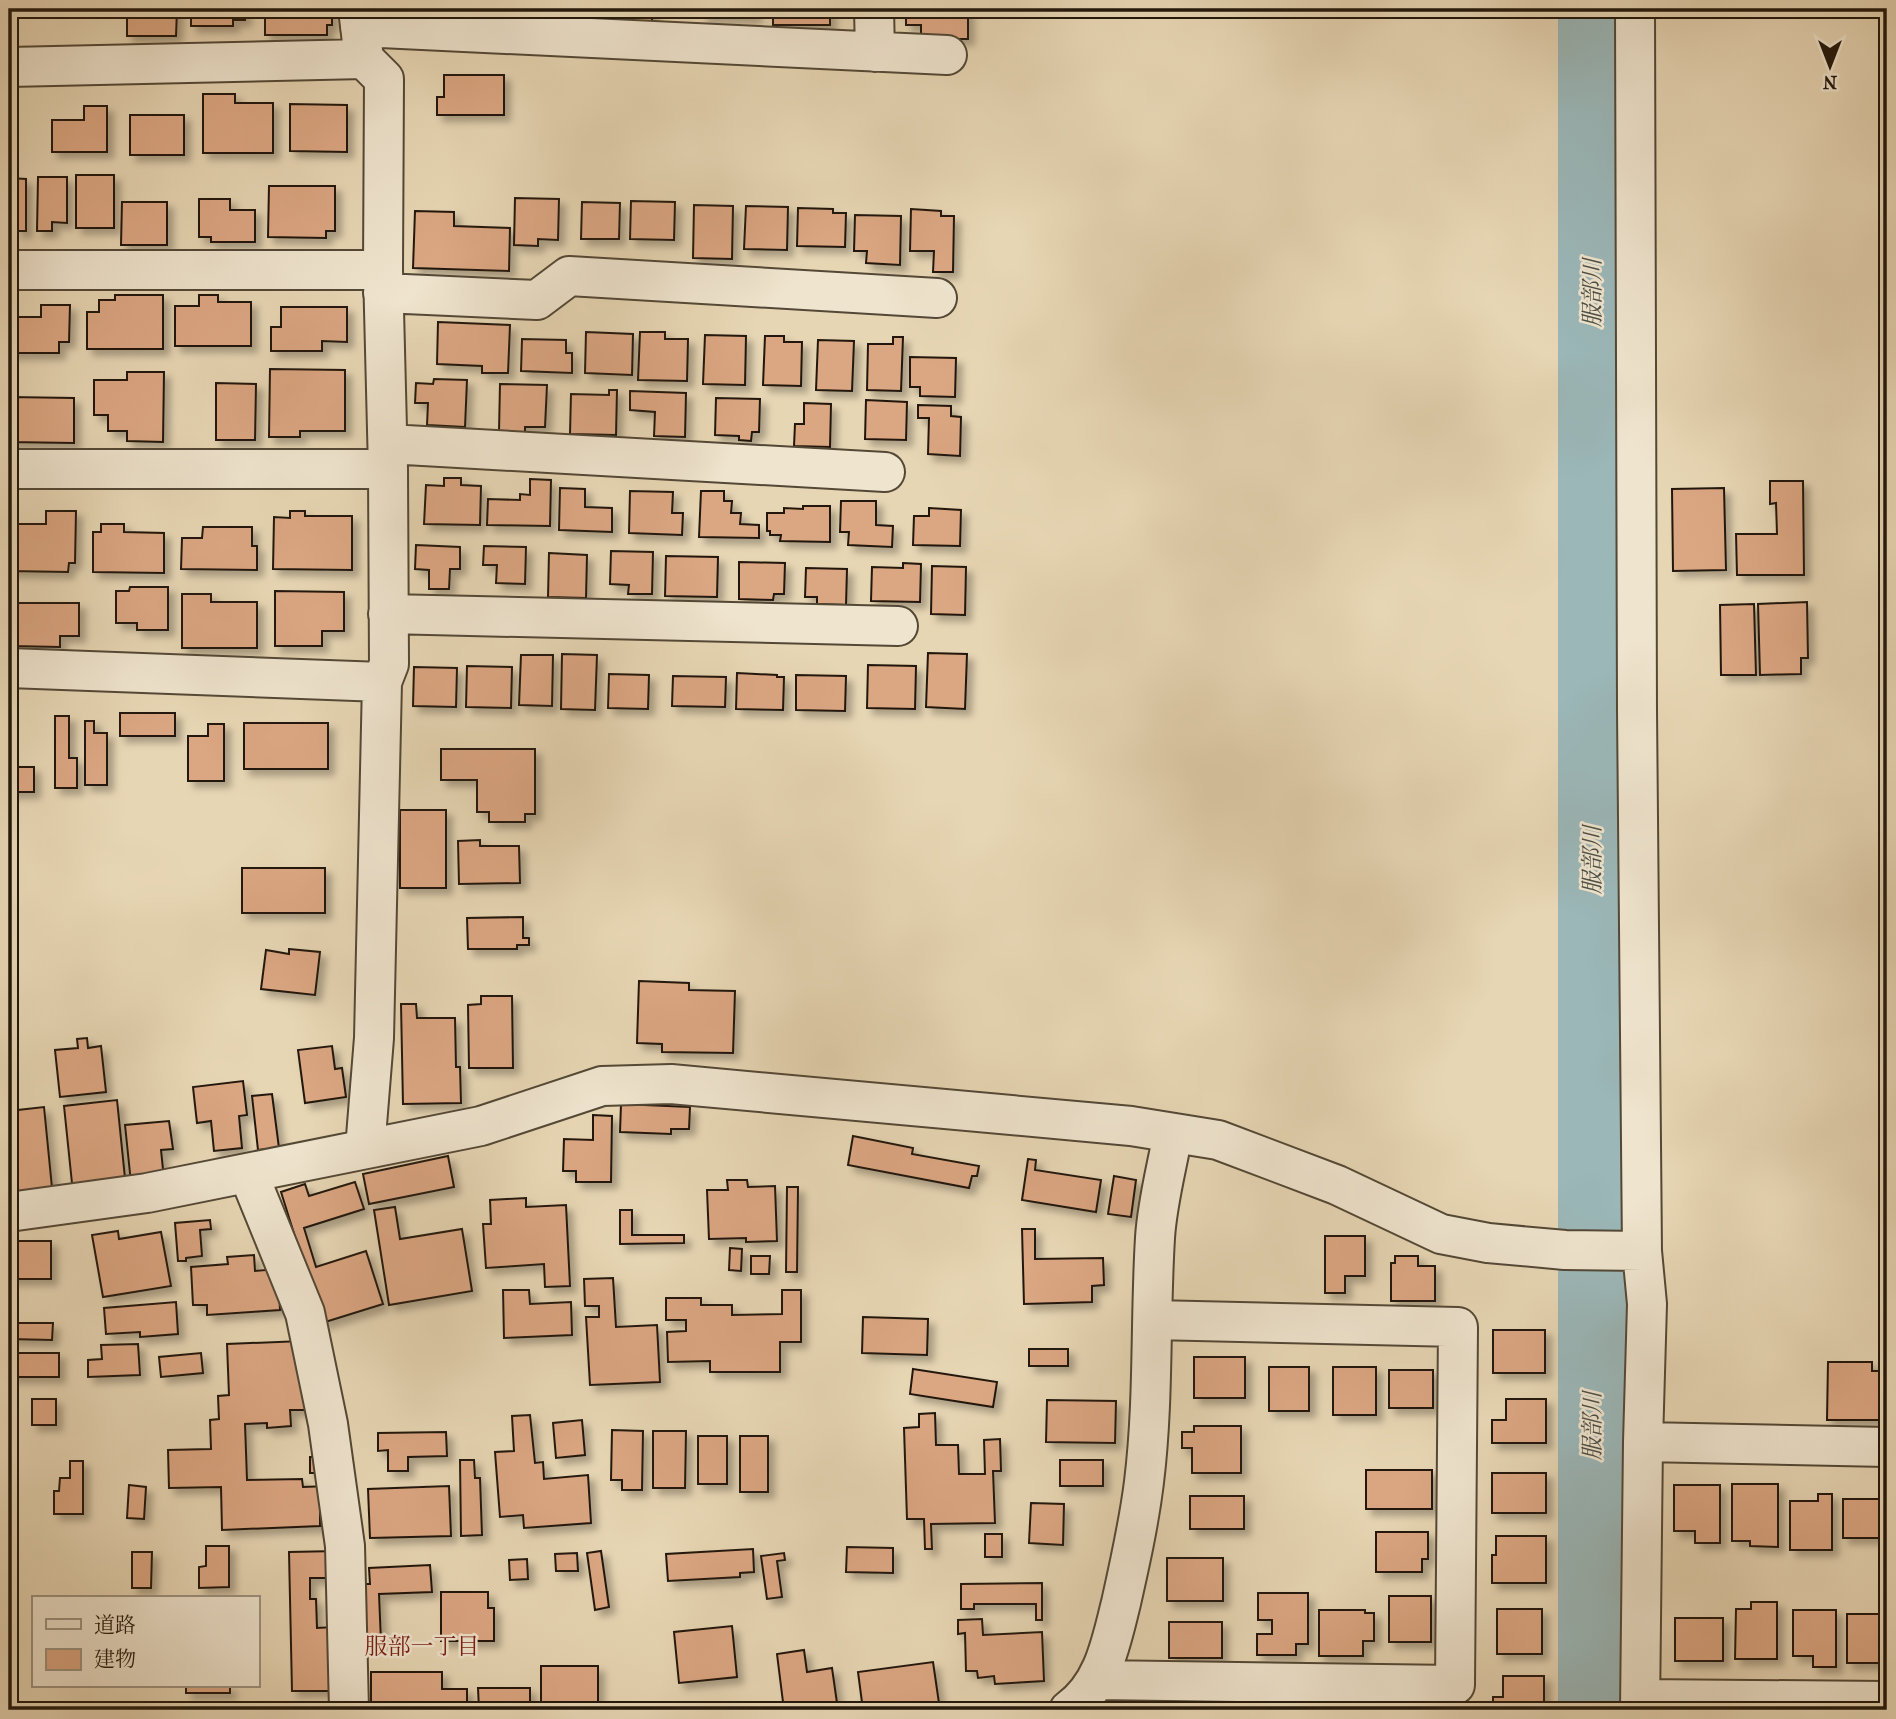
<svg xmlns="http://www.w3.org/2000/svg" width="1896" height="1719" viewBox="0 0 1896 1719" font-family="'IM FELL French Canon','Noto Serif JP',serif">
<defs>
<filter id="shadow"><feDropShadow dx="6" dy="6" stdDeviation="3.5" flood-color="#0004"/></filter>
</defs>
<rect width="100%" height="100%" fill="#e7d6b4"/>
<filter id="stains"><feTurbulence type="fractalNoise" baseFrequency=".00286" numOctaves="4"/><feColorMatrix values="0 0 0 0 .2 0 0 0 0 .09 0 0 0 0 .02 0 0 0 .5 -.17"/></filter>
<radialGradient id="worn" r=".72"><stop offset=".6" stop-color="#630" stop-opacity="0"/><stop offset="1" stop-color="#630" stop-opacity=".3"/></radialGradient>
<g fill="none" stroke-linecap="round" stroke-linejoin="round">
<path stroke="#9bb7b8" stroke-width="68" d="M1592,9V1710"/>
</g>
<path fill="#dba682" stroke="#22180c" stroke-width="2" filter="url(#shadow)" d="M127,9H177L176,36H127Z
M191,9H245V20H233V26H191Z
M265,9H332V25H327V35H265Z
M383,9H441V16H383Z
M447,9H500V20H447Z
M600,9H652V30H600Z
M702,9H755V17H702Z
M773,9H830V25H773Z
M900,9H968V39H921V25H906V12H900Z
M444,75H504V115H437V97H444Z
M203,94H235V103H273V153H203Z
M290,104L347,105V152L290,151Z
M84,106H107V152H52V120H84Z
M130,115H184V155H130Z
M76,175H114V228H76Z
M38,177H67V223L52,222V231H37Z
M9,178L26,179V231H16V221H9Z
M269,186H335V231H326V238L268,237Z
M515,198L559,199L558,240L538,239V246L514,245Z
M199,199H230V210H255V242H211V237H199Z
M631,201L675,202L674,240L630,239Z
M122,202H167V245H121Z
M582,202L620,203L619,239H581Z
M694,205L733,206L732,259L693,258Z
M746,206L788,207L787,250L744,249Z
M798,208L833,209V213H846L845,247L797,246Z
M911,209L941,211V216H954L953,272H933L934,251H910Z
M415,211L454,212V226L510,228L509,271L413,268Z
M855,215L901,216L900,265L866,263L867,251H854Z
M115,295H163V349H87V312H99V300H115Z
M199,295H218V302H251V346H175V306H199Z
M41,305H70L69,342H59V353H9V317H41Z
M281,307H347V342L322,341V351H271V327H281Z
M438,322L510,325L508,373H482V366L437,364Z
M586,332L633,334L632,375L585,373Z
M640,332H665V339H688L687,381L638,380Z
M705,335L746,336L745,385L703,384Z
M765,336H784V342H802L801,386L763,385Z
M893,337H903L901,391L867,390L868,344H893Z
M522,339L566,340V353H572V373L521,371Z
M818,340L854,341L852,391L816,390Z
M910,357L956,358L955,397L920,396V387H910Z
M270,369L345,370V431H300V437H269Z
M127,372H164L163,442L127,441V431H108V415H94V380H127Z
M434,379L467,380L465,427L427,425L428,403H415L416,383L433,384Z
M216,383L256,384L255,440H216Z
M500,384L547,385L545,427H525V432H499Z
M609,390H617L616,435L570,434L571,394L609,395Z
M630,391L686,393L685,437L654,436L655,412L630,410Z
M9,397L74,398V443L9,442Z
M716,398L760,399L759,432H752L751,441L739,440V436L715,435Z
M866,400L907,402L906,440L865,439Z
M804,403L831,404L830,447L794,446L795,424H804Z
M918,405L951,406V416L961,417L960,456L928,454L929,418H918Z
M444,478H461V485L481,486L480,525L424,524L426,485L444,486Z
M530,479L551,480L550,526L487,525L488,499L520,500V494L530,495Z
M1770,481H1803L1804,575H1737L1736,534H1777L1776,503L1770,504Z
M560,488L585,489V507L612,508V532L559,530Z
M1724,488L1726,570L1673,571L1672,489Z
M630,491L673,492L672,513H683L682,535L629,533Z
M701,491H724V501H732L731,513H741L740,524L759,525V538L699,537Z
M841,501H876V525L893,526L892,547L848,545L849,532H840Z
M803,506H830V542L780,541L781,535H770V531H767V513H784V508L803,509Z
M929,508L961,510L960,546L913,545L914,516H929Z
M46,511H76L75,563H69L68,572L9,571V524H46Z
M290,511H305V516H352V570L273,569L274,517L290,518Z
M101,524H124V532L164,533V573L93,572V532H101Z
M203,527H252V546H257V570L181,569L182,538H202Z
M416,545L460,547V569H450L449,589H429V570L415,569Z
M484,546L526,547L525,584L496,583L497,565H483Z
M611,551L653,552L652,594H628L629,585L610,584Z
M549,553L587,555L586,598L548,597Z
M666,556L718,557L717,597L665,596Z
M739,562L785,563L784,594H774L773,600L739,599Z
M903,563L921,564L920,602L871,601L872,567L903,568Z
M932,566L966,567L965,615L931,614Z
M806,568L847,569L846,605L817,604V597H805Z
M130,587H168V630H137V623H116V591H129Z
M275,591L344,592V631H322V646H275Z
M182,594H211V602H257V648H182Z
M1807,602L1808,658H1801V674L1760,675L1758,604Z
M12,603H79V636H60V647L12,646Z
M1754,604L1756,675H1721L1720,605Z
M928,653L967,654L965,709L926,707Z
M562,654L597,655L595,710L561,709Z
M521,655H553L552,706L519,705Z
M868,665L916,666L915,709L867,708Z
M467,666L512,667L511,708L466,707Z
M414,667L457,668L456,707L413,706Z
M737,673L777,675V677H784L783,710L736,709Z
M609,674L649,675L648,709L608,708Z
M796,675L846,676L845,711L796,710Z
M673,676L726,677L725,707L672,706Z
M120,713H175V736H120Z
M55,716H69V758H77V788H55Z
M85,721H94V733H107V785H85Z
M244,723H328V769H244Z
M208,724H224V781H188V736H208Z
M441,749H535V814H525V822H489V812H477V780H441Z
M9,767H34V792H9Z
M400,810H446V888H400Z
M480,840V846H519L520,883L459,884L458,841Z
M242,868H325V913H242Z
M523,917V938H529V945H517V949H468L467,918Z
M289,949L320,952L315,995L261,989L266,950L289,954Z
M639,981L689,983V990L735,991L733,1053L662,1052V1044L637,1043Z
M481,996H512L513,1068H469L468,1005L481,1004Z
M401,1004H416L417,1018H455L456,1067H460L461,1103L403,1104Z
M87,1038L88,1048L101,1046L106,1092L60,1097L55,1050L78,1048L77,1039Z
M332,1046L335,1069L342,1068L346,1097L305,1103L298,1050Z
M243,1081L247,1115L239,1116L242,1148L214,1151L211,1121L197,1123L193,1087Z
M272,1094L279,1148L258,1150L252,1096Z
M117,1100L126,1188L73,1193L64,1106Z
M621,1104L690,1107L689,1129H671V1134L620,1132Z
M44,1107L53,1198L9,1203V1111Z
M593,1115L612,1116L611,1182H576V1171H563L564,1139L593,1140Z
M169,1121L173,1149L161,1150L164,1179L131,1183L125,1125Z
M853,1136L913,1148L912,1154L979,1166L977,1176H972L969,1188L848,1165Z
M448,1156L454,1187L369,1204L363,1174Z
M1028,1159L1036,1160L1035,1170L1101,1180L1096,1212L1022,1200Z
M1114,1176L1136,1180L1131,1217L1108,1214Z
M727,1180H747L748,1187L775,1186L777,1241L746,1242V1238L709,1239L707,1190H728Z
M355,1182L364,1209L304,1228L316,1267L366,1251L383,1304L322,1323L281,1192L305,1184L309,1196Z
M787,1187H798L797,1272H786Z
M526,1198V1207L566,1205L570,1286L545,1287L544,1264L486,1268L483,1224H491L490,1200Z
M395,1207L400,1239L462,1229L472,1291L389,1305L374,1210Z
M620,1210H632V1235H684V1243L620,1244Z
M210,1220L211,1229L200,1230L202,1256L186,1258V1261H178L175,1223Z
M1022,1229H1035V1259L1103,1258L1104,1285L1092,1286V1302L1024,1304Z
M118,1231L119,1239L161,1232L171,1286L103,1297L92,1235Z
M1325,1236H1365V1276H1345V1293H1325Z
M9,1241H51V1279H9Z
M730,1248L742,1249L741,1271L729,1270Z
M254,1255L255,1271L278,1269L280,1310L207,1315V1305H193L191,1267L228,1264L227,1257Z
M751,1256H770L769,1274H751Z
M1395,1256H1418V1266H1435V1301H1391V1263H1395Z
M613,1278L616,1327L657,1325L660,1382L590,1385L586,1317H599V1306H585L584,1279Z
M503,1290H529L530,1304L571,1302L572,1335L504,1338Z
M782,1290H801V1342H780V1372H710V1361L668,1362L667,1332L686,1331V1320H666V1298H701V1305H732V1315L782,1314Z
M176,1302L178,1334L140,1337V1332L106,1334L104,1308Z
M863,1317L928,1319L927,1355L862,1353Z
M9,1323H53L52,1340L9,1339Z
M1493,1330H1545V1373H1493Z
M302,1341L305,1410H290L291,1426L267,1428V1423L245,1424L247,1480L302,1479L303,1487L328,1486L329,1509H320V1526L222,1530L221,1487L169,1488L168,1450L211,1449L210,1420L219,1419L218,1396L229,1395L227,1344Z
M138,1344L140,1375L88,1377V1360L102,1359L101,1345Z
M1029,1349H1068V1366H1029Z
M9,1353H59V1377H9Z
M201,1353L203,1373L161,1377L159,1357Z
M1194,1357H1245V1398H1194Z
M1828,1362H1872V1371H1887V1420H1827Z
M1269,1367H1309V1411H1269Z
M1333,1367H1376V1415H1333Z
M913,1369L997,1382L993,1407L910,1394Z
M1389,1370H1433V1408H1389Z
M32,1399H56V1425H32Z
M1506,1399H1546V1443H1492V1420H1506Z
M1047,1400L1116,1401L1115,1443L1046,1442Z
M935,1413L936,1445H958L959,1474H985L984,1440L1000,1439L1001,1471H993L995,1523L931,1524L932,1549H925L924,1519H907L904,1428L919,1427V1414Z
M530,1415L535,1463L543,1462L544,1479L588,1475L591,1523L524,1528L523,1515L500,1517L495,1452L514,1451L512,1416Z
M582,1420L585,1455L556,1458L553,1423Z
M1194,1426H1241V1473H1192V1448H1182V1432H1194Z
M612,1430L643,1431L642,1490H622V1480H611Z
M653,1431H686L685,1488H653Z
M446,1432L447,1456L408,1457V1471H388V1450L378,1451V1433Z
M698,1436H727V1484H698Z
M740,1436H768V1492H740Z
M310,1457H324V1473H310Z
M460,1460H474L475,1478H480L482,1535L461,1536Z
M1060,1460H1103V1486H1060Z
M70,1461H83V1514H54V1491H59L60,1478H70Z
M1366,1470H1432V1509H1366Z
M1492,1473H1546V1513H1492Z
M1732,1484H1778V1547L1750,1546V1541H1732Z
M129,1485L146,1487L144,1519L127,1518Z
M1674,1485H1720V1543H1695V1531H1674Z
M449,1486L451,1536L370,1538L368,1489Z
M1818,1494H1832V1550H1790V1501H1818Z
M1190,1496H1244V1529H1190Z
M1843,1499H1887V1538H1843Z
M1031,1503L1064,1504L1063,1545L1029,1543Z
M1376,1532H1428V1559H1422V1572H1376Z
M985,1534H1002V1557H985Z
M1496,1536H1546V1583H1492V1555H1496Z
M206,1546H229V1587L199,1588V1567L206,1566Z
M847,1547L893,1548V1573L846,1572Z
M753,1549L754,1572L740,1573V1577L668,1581L666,1554Z
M338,1551V1578H310V1599H316L317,1628L334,1627L335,1691H292L289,1552Z
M601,1551L609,1607L595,1610L587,1553Z
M132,1552H152L151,1588H132Z
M577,1553L578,1571H556L555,1554Z
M784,1553L785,1560L777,1561L782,1597L767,1599L761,1556Z
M1167,1558H1223V1601H1167Z
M527,1559L528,1579L510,1580L509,1560Z
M430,1565L432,1592L379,1594L381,1642L365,1643L363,1584H370L369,1568Z
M1042,1583V1620H1036V1604H974V1609H961V1584Z
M441,1592H488V1608H494V1641H441Z
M1258,1593H1308V1644H1296V1655H1257V1634H1272V1620H1258Z
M1389,1596H1431V1642H1389Z
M1751,1602H1777V1659H1735L1736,1609H1751Z
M1497,1609H1542V1654H1497Z
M1319,1610H1365V1613H1374V1641H1363V1656H1319Z
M1793,1610H1836V1667H1813V1656H1793Z
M1847,1614H1887V1663H1847Z
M1675,1618H1723V1661H1675Z
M982,1619L983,1635L1042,1632L1044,1681L995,1684L994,1676L978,1678L977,1671H966L965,1633L958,1634V1620Z
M1169,1622H1222V1658H1169Z
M732,1626L737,1677L679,1683L674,1632Z
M804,1650L807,1672L832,1668L838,1710H784L777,1654Z
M933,1662L940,1710H863L858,1672Z
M541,1666H598V1710H541Z
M371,1672H442V1689H467V1710H371Z
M1503,1676H1544V1710H1493V1697H1503Z
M186,1686H230V1693H186Z
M478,1688H530V1710H479Z"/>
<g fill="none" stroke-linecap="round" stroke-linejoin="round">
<defs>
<path id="minor" d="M358,9L364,59L384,79L383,270L388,469L389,664L382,682L374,1038L365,1149
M874,9L875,52
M1635,9L1637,710L1642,1251L1647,1304L1643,1442L1640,1710
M360,27L947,55
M9,67L364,59
M9,270H383
M383,293L537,300L569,276L937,298
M388,444L885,472
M9,469H388
M388,614L898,626
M9,668L382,682
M248,1173L305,1313L328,1424L345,1546L349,1710
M9,1212L147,1193L481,1126L602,1086L671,1084L1131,1126L1218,1140L1337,1185L1441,1234L1488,1243L1565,1250L1642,1251
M1643,1442L1887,1447
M1098,1680L1455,1685L1458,1327L1153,1320
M1641,1699L1887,1701
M1069,1710C1104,1685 1111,1642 1121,1603C1130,1563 1139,1523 1144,1482C1154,1401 1150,1319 1155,1238C1157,1203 1167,1167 1173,1133"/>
</defs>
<use href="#minor" stroke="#534836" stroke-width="42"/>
<use href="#minor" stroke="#efe4ce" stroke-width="38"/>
</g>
<g text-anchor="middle" stroke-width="5" stroke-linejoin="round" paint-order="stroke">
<g font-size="23" font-style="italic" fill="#4c5048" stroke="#efe4ce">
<text transform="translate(1592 293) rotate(-90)" y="8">服部川</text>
<text transform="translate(1592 860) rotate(-90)" y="8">服部川</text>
<text transform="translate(1592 1426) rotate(-90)" y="8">服部川</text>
</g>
<g font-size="23" fill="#7a1f14" stroke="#efe4ce">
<text x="422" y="1654">服部一丁目</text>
</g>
</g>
<rect width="1896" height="1719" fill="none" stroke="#e7d6b4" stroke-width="35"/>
<rect x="10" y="10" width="1875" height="1698" fill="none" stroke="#22180c" stroke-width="3.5"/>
<rect x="18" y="18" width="1861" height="1684" fill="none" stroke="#22180c" stroke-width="2"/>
<rect x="32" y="1596" width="228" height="91" fill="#efe4ce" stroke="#9d9280" stroke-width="2"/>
<rect x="46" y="1619" width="35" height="10" fill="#efe4ce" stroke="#9d9280" stroke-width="2"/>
<text x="94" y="1632" font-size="21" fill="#22180c">道路</text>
<rect x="46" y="1649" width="35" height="21" fill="#dba682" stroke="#9d9280" stroke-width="2"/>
<text x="94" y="1666" font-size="21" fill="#22180c">建物</text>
<g transform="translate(1830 66) rotate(180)" stroke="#efe4ce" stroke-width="5" paint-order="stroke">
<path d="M0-5L12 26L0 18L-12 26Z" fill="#22180c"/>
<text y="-10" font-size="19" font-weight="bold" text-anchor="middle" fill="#22180c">N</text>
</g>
<rect width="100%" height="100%" filter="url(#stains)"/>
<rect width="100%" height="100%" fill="url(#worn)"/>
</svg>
